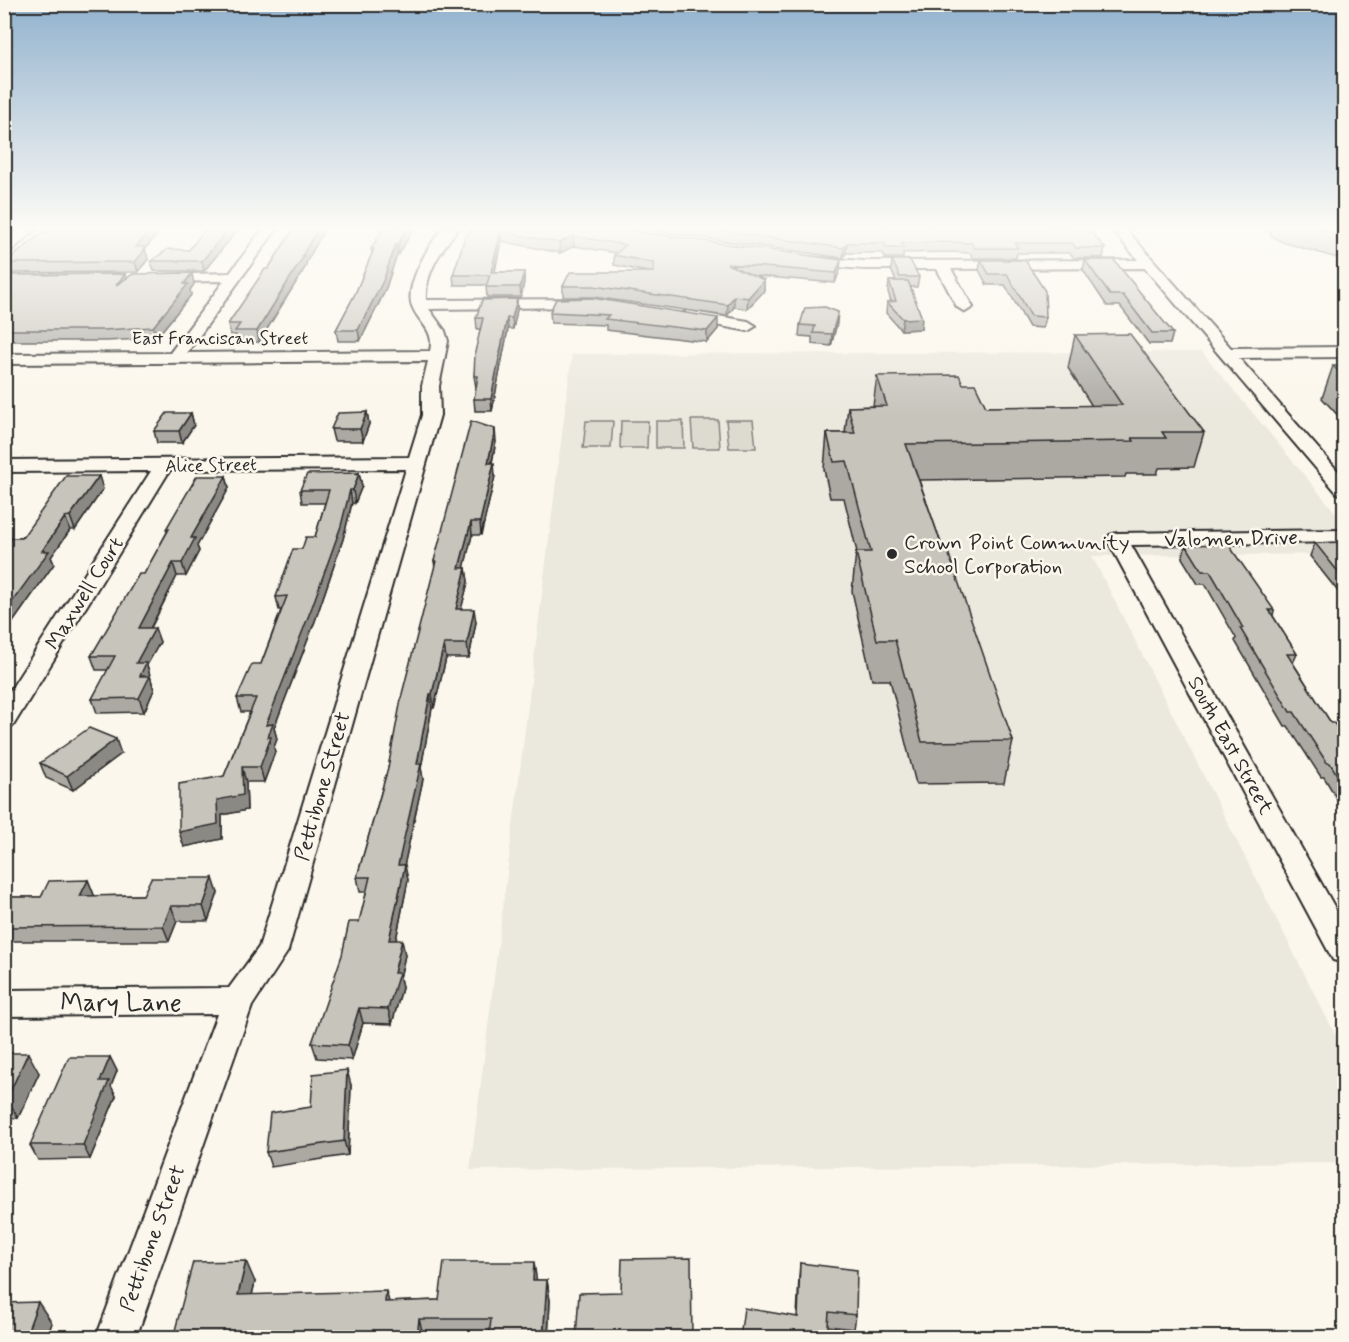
<svg xmlns="http://www.w3.org/2000/svg" width="1349" height="1342" viewBox="0 0 1349 1342" font-family="Mynerve,sans-serif">
<rect width="100%" height="100%" fill="#fbf7ec"/>
<filter id="ink" filterUnits="userSpaceOnUse"><feTurbulence type="fractalNoise" baseFrequency=".0167" numOctaves="2"/><feDisplacementMap in="SourceGraphic" scale="12" xChannelSelector="R" yChannelSelector="G"/><feConvolveMatrix kernelMatrix="1 2 1 2 8 2 1 2 1" color-interpolation-filters="sRGB"/></filter>
<g filter="url(#ink)">
<path fill="#ebe8de" d="M1202,352L1344,523V554L1092,556L1344,1052V1163L470,1170L572,354Z"/>
<path fill="#dddad0" stroke="#84827e" stroke-width="1.5" d="M718,420L720,448H693L691,420Z
M726,420H753L756,448H729Z
M586,421H613L611,448H583Z
M621,421H648L647,448H620Z
M656,421H683L684,448H656Z"/>
<g fill="none" stroke-linecap="round" stroke-linejoin="round">
<defs>
<path id="minor" d="M23,227H38L9,253L4,254V243Z
M264,227H278L187,353L430,351C435,329 419,324 412,306C404,286 430,241 445,227H459C443,248 424,273 426,300L587,299L594,303L587,307L429,309L445,331L448,341L439,386L440,415L288,951L252,1006L136,1338H96L217,1014L4,1016V990L229,988L259,947L406,469L170,470L13,726L4,728V700L151,471L4,472V460L409,457L422,415V386L428,361L4,364V354L170,353L224,281L160,282L153,278L155,275L230,273Z
M1110,227H1124L1231,348L1344,347V357L1239,358L1344,478V495L1337,493L1145,268L951,269L973,307L965,312L957,307L937,269H864L808,265L801,261L808,257L864,261L1138,260Z
M687,311L748,321L756,326L748,331L682,319L679,316Z
M1344,530V542L1131,545L1344,924V963L1333,960L1107,539L1110,535L1117,533Z"/>
</defs>
<use href="#minor" stroke="#2b2b2b" stroke-width="4"/>
<use href="#minor" fill="#fbf7ec" fill-rule="evenodd"/>
</g>
<path fill="#aba9a2" stroke="#2b2b2b" stroke-width="1.5" d="M60,227H163L145,249L148,259L138,272L8,273L5,263L53,232Z
M207,227H240L204,271H154L151,261L189,250Z
M295,227H322L323,232L306,263V266L259,342H237L236,335H230L228,324L268,269Z
M384,227H410L411,233L399,254H397L385,291L360,341H338L336,330L355,294L372,253L371,249Z
M474,227H607L840,270L835,283L756,276L764,280V291L747,309L734,307L727,316L593,297H563V286L647,272L614,265V255L616,253L574,246L560,253L501,241L495,272H524V282L521,297H487L486,285H454L453,275Z
M625,227H1087L1105,248L1103,258H1074L1070,253H1017L1016,258H973L970,253L949,252L903,253V258H885L883,253H846L843,258Z
M1273,227H1344V260L1282,242L1270,235Z
M892,260L919,277L917,287H911L921,329L901,330L886,313L887,302L891,301L888,292L889,281H896L891,270Z
M981,260H1025L1046,317L1043,328L1029,327L1005,285H987L979,270Z
M1085,260L1173,333L1170,344H1149L1120,306H1107L1083,270Z
M125,274L127,278L194,284L190,290L191,295L156,338L107,341H4V275Z
M517,299V310L513,329H508L492,411H475L474,399L476,388L474,376L480,329H477L476,318Z
M556,299L718,329L707,342L606,330V325L551,323L550,312Z
M837,323L831,346L812,344V337L799,336L800,325Z
M1075,335L1204,432L1194,467L1159,468L1157,474H1126L1125,477L919,480L943,549L1013,741L1004,783L916,784L890,680H872L852,591L856,552H857L844,498H830L824,469L827,433H845L848,407L873,406L877,376L963,384L986,407L1092,406L1068,368Z
M1344,356V422L1322,398L1333,366H1340Z
M367,412L369,424L363,441H334L331,429Z
M191,413L194,425L182,443H157L154,431Z
M496,441L492,463L495,476L481,535H472L464,568H466L468,582L461,609L476,622L469,658H446L434,708H432L421,768L423,779L404,865L408,880L396,940L405,955L400,978L402,988L392,1024L363,1023L352,1060L317,1058L312,1043L359,922L367,892H360L357,877L388,768L435,568L434,561Z
M359,473L362,486L355,503H352L343,539L315,621L274,728L277,739L274,747L275,752L264,782H246L247,810L222,815V839L184,847L224,776L250,712H241L237,698L261,664L281,610H279L276,597L302,549L315,537L325,503H302L300,490Z
M226,476L229,488L197,546L199,551L186,576H177L151,628L160,642L147,665L154,690L144,712L97,713L92,699L108,670H96L91,656L144,574L167,532L166,529Z
M103,489L75,530H70L51,557L54,564L4,635V547Z
M1344,542V599L1310,556L1315,543Z
M1186,545L1274,610L1273,616L1297,654L1293,663L1331,723L1344,738V811L1324,777H1321L1288,726H1285L1235,641L1236,638L1205,584H1198L1182,558Z
M121,754L73,790L46,778L40,763Z
M88,880L94,895V896L218,893L208,921H177L169,941H4V897H41Z
M4,1053L39,1073L18,1118H4Z
M110,1057L117,1071L111,1086L116,1096L90,1159L38,1160L30,1145Z
M351,1085L348,1155L271,1167L266,1152L311,1107Z
M800,1263L856,1315L854,1329L828,1326L797,1317L799,1277Z
M536,1280H547L550,1301L548,1338H173L255,1282L252,1295L389,1302L439,1300Z"/>
<path fill="#8b8984" stroke="#2b2b2b" stroke-width="1.5" d="M153,227H163L145,249L148,259L138,272L135,262L136,247Z
M230,227H240L204,271L202,261Z
M319,227H322L323,232L306,263V266L259,342L257,331Z
M408,227H410L411,233L399,254L398,244Z
M501,231V241L492,282L491,272Z
M573,236L574,246L560,253L559,243Z
M847,243L846,253L843,258L844,248Z
M396,244L397,254L385,291L360,341L358,330Z
M841,260L840,270L835,283L836,273Z
M524,272V282L521,297L520,287Z
M192,273L194,284L190,290L191,295L156,338L153,327Z
M125,274L128,284L116,285Z
M764,280V291L747,309L748,298Z
M734,296V307L727,316L728,305Z
M517,299V310L513,329L512,318Z
M838,312L837,323L831,346L832,334Z
M507,318L508,329L492,411L491,399Z
M718,318V329L707,342V331Z
M922,318L921,329L901,330L903,319Z
M367,412L369,424L363,441L360,429Z
M191,413L194,425L182,443L179,431Z
M495,429L496,441L489,476L488,463Z
M494,463L495,476L481,535L480,522Z
M359,473L362,486L355,503L353,490Z
M99,476L103,489L75,530L70,516Z
M226,476L229,488L197,546L199,551L186,576L182,563L191,538Z
M350,490L352,503L343,539L315,621L274,728L277,739L274,747L275,752L264,782L260,767L266,725Z
M65,517L70,530L51,557L54,564L4,635V613L42,551Z
M471,522L472,535L461,582L459,568Z
M173,563L177,576L143,642L139,628Z
M466,568L468,582L458,622L456,609Z
M474,609L476,622L469,658L467,644Z
M155,628L160,642L147,665L154,690L144,712L139,698L136,663Z
M444,644L446,658L434,708L432,694Z
M430,694L432,708L421,768L423,779L401,880L398,865Z
M116,739L121,754L73,790L67,776Z
M242,767L246,782L247,810L222,815V839L184,847L179,832L217,800Z
M405,865L408,880L393,954L389,940Z
M213,878L218,893L208,921L203,906Z
M88,880L94,895L87,911L80,896Z
M171,906L177,921L169,941L163,926Z
M402,940L405,955L400,978L402,988L392,1024L388,1009L394,973Z
M359,1008L363,1023L352,1060L348,1045Z
M28,1053L39,1073L18,1118L7,1098Z
M110,1057L117,1071L111,1086L116,1096L90,1159L83,1145L100,1081Z
M347,1070L351,1085L348,1155L344,1141Z
M246,1261L255,1282L247,1316L238,1295Z
M534,1262L537,1283L533,1280Z
M547,1280L550,1301L548,1338H543Z
M386,1291L392,1312L385,1302Z
M38,1302L52,1323L47,1338H25Z
M419,1319L424,1338H417Z"/>
<path fill="#c7c4bc" stroke="#2b2b2b" stroke-width="1.5" d="M60,227H98L97,230L100,227H153L136,247H145L143,250H145L135,262L5,263L43,232H53Z
M207,227H230L202,261H151L168,249L189,250Z
M295,227H319L302,256H304L257,331H235L240,324H228L265,269H268Z
M384,227H408L398,244H396L383,281L358,330H336L355,294L374,249H371Z
M474,227H607L625,230L841,260L836,273L727,264L764,280L748,298L734,296L728,305L593,286H563L570,272H654V263L614,255L626,245L573,236L559,243L501,231L491,272H524L520,287H486L490,275H453L465,237Z
M694,227H1087L1105,248H1076L1072,243H1015L1018,248H974L972,243L950,242L901,243L904,248H886L884,243H847L844,248Z
M1312,227H1344V236Z
M892,260H910L919,277H900Z
M981,260H1025L1045,291L1046,317L1031,316L1007,274H989Z
M1085,260H1114L1173,333H1152L1123,295H1110Z
M192,273L184,284H188L153,327L104,330H4V275L125,274L116,285L133,274Z
M889,281H908L922,318L903,319L887,302L896,301Z
M592,298L718,318L707,331L605,319L609,315L550,312L556,299Z
M517,299L512,318H507L491,399H474L478,376H474L475,352L483,318H476L482,300Z
M825,307L838,312L832,334L813,333L815,326L800,325L805,308Z
M1130,334L1204,432H1162L1166,438H1132L1134,441L906,444L943,549H947L1013,741L922,742L895,640H877L856,552H871L847,461L834,462L827,433H855L848,407L887,406L877,376L959,375L963,384H975L986,407L1122,405L1075,335Z
M1333,366H1344V377Z
M367,412L360,429H331L338,413Z
M167,413H191L179,431H154Z
M471,421L495,429L488,463H494L480,522H471L459,568H466L456,609H474L467,644H444L432,694H430L417,764H421L398,865H405L389,940H402L394,973H399L388,1009L359,1008L348,1045L312,1043L342,955L349,922H359L370,877H357L388,768L402,694L436,561H434Z
M359,473L353,490H350L341,526L312,607L266,725L273,724L268,737H271L260,767H242L243,795L217,800L218,824L179,832V784L224,776L256,698H237L252,664H261L287,596L276,597L293,549H302L306,537H315L329,490H300L307,474Z
M66,476H99L70,516L65,517L42,551H49L4,613V571L5,570H4V566L7,563H4V547L12,538H22Z
M197,476H226L191,538H195L182,563H173L139,628H155L136,663H146L140,676H150L139,698L92,699L115,656H91L139,574H144L169,529H166Z
M1344,542V579L1315,543Z
M1228,544L1274,610H1269L1297,654H1287L1331,723H1334L1344,738V786L1330,763H1327L1294,712H1290L1240,628H1243L1210,571H1202L1186,545Z
M89,728L116,739L67,776L40,763Z
M151,878H213L203,906H171L163,926L4,927V897H41L49,881L88,880L80,896L143,895Z
M4,1053H28L7,1098H4Z
M69,1057H110L100,1081H109L83,1145H30Z
M347,1070L344,1141L266,1152L270,1113L311,1107L313,1074Z
M691,1258L692,1338H576L579,1293L621,1292L622,1259Z
M246,1261L238,1295L386,1291L385,1302L439,1300L444,1262H534L533,1280H547L543,1338H489L491,1319H419L417,1338H173L193,1262Z
M800,1263L857,1270L856,1315L829,1312L827,1338H740L744,1308L798,1317Z
M38,1302L25,1338H4V1303Z
M900,1332L920,1338H899Z"/>
</g>
<linearGradient id="sky" x2="0" y2="1"><stop stop-color="#92b2ce"/><stop offset="0.55" stop-color="#fdfbf6"/><stop offset="1" stop-color="#fdfbf6" stop-opacity="0"/></linearGradient>
<rect width="1349" height="415" fill="url(#sky)"/>
<circle fill="#2b2b2b" stroke="#fbf7ec" stroke-width="2" cx="892" cy="554" r="6"/>
<g text-anchor="middle" stroke-width="5" stroke-linejoin="round" paint-order="stroke">
<g font-size="18" fill="#2b2b2b" stroke="#fbf7ec">
<text x="220" y="344">East Franciscan Street</text>
<text transform="translate(211 465) rotate(-1)" y="6">Alice Street</text>
</g>
<g font-size="21" fill="#2b2b2b" stroke="#fbf7ec">
<text transform="translate(1231 538) rotate(-1)" y="7">Valomen Drive</text>
<text transform="translate(84 593) rotate(-58)" y="7">Maxwell Court</text>
<text transform="translate(1231 745) rotate(61)" y="7">South East Street</text>
<text transform="translate(322 786) rotate(-74)" y="7">Pettibone Street</text>
<text transform="translate(152 1238) rotate(-70)" y="7">Pettibone Street</text>
</g>
<g font-size="21" fill="#2b2b2b" stroke="#fbf7ec" text-anchor="start">
<text x="904" y="549">Crown Point Community<tspan x="904" dy="24">School Corporation</tspan></text>
</g>
<g font-size="26" fill="#2b2b2b" stroke="#fbf7ec">
<text x="121" y="1011">Mary Lane</text>
</g>
</g>
<rect width="1349" height="1342" fill="none" stroke="#fbf7ec" stroke-width="24"/>
<rect x="12" y="12" width="1325" height="1318" fill="none" stroke="#2b2b2b" stroke-width="2" filter="url(#ink)"/>
</svg>
